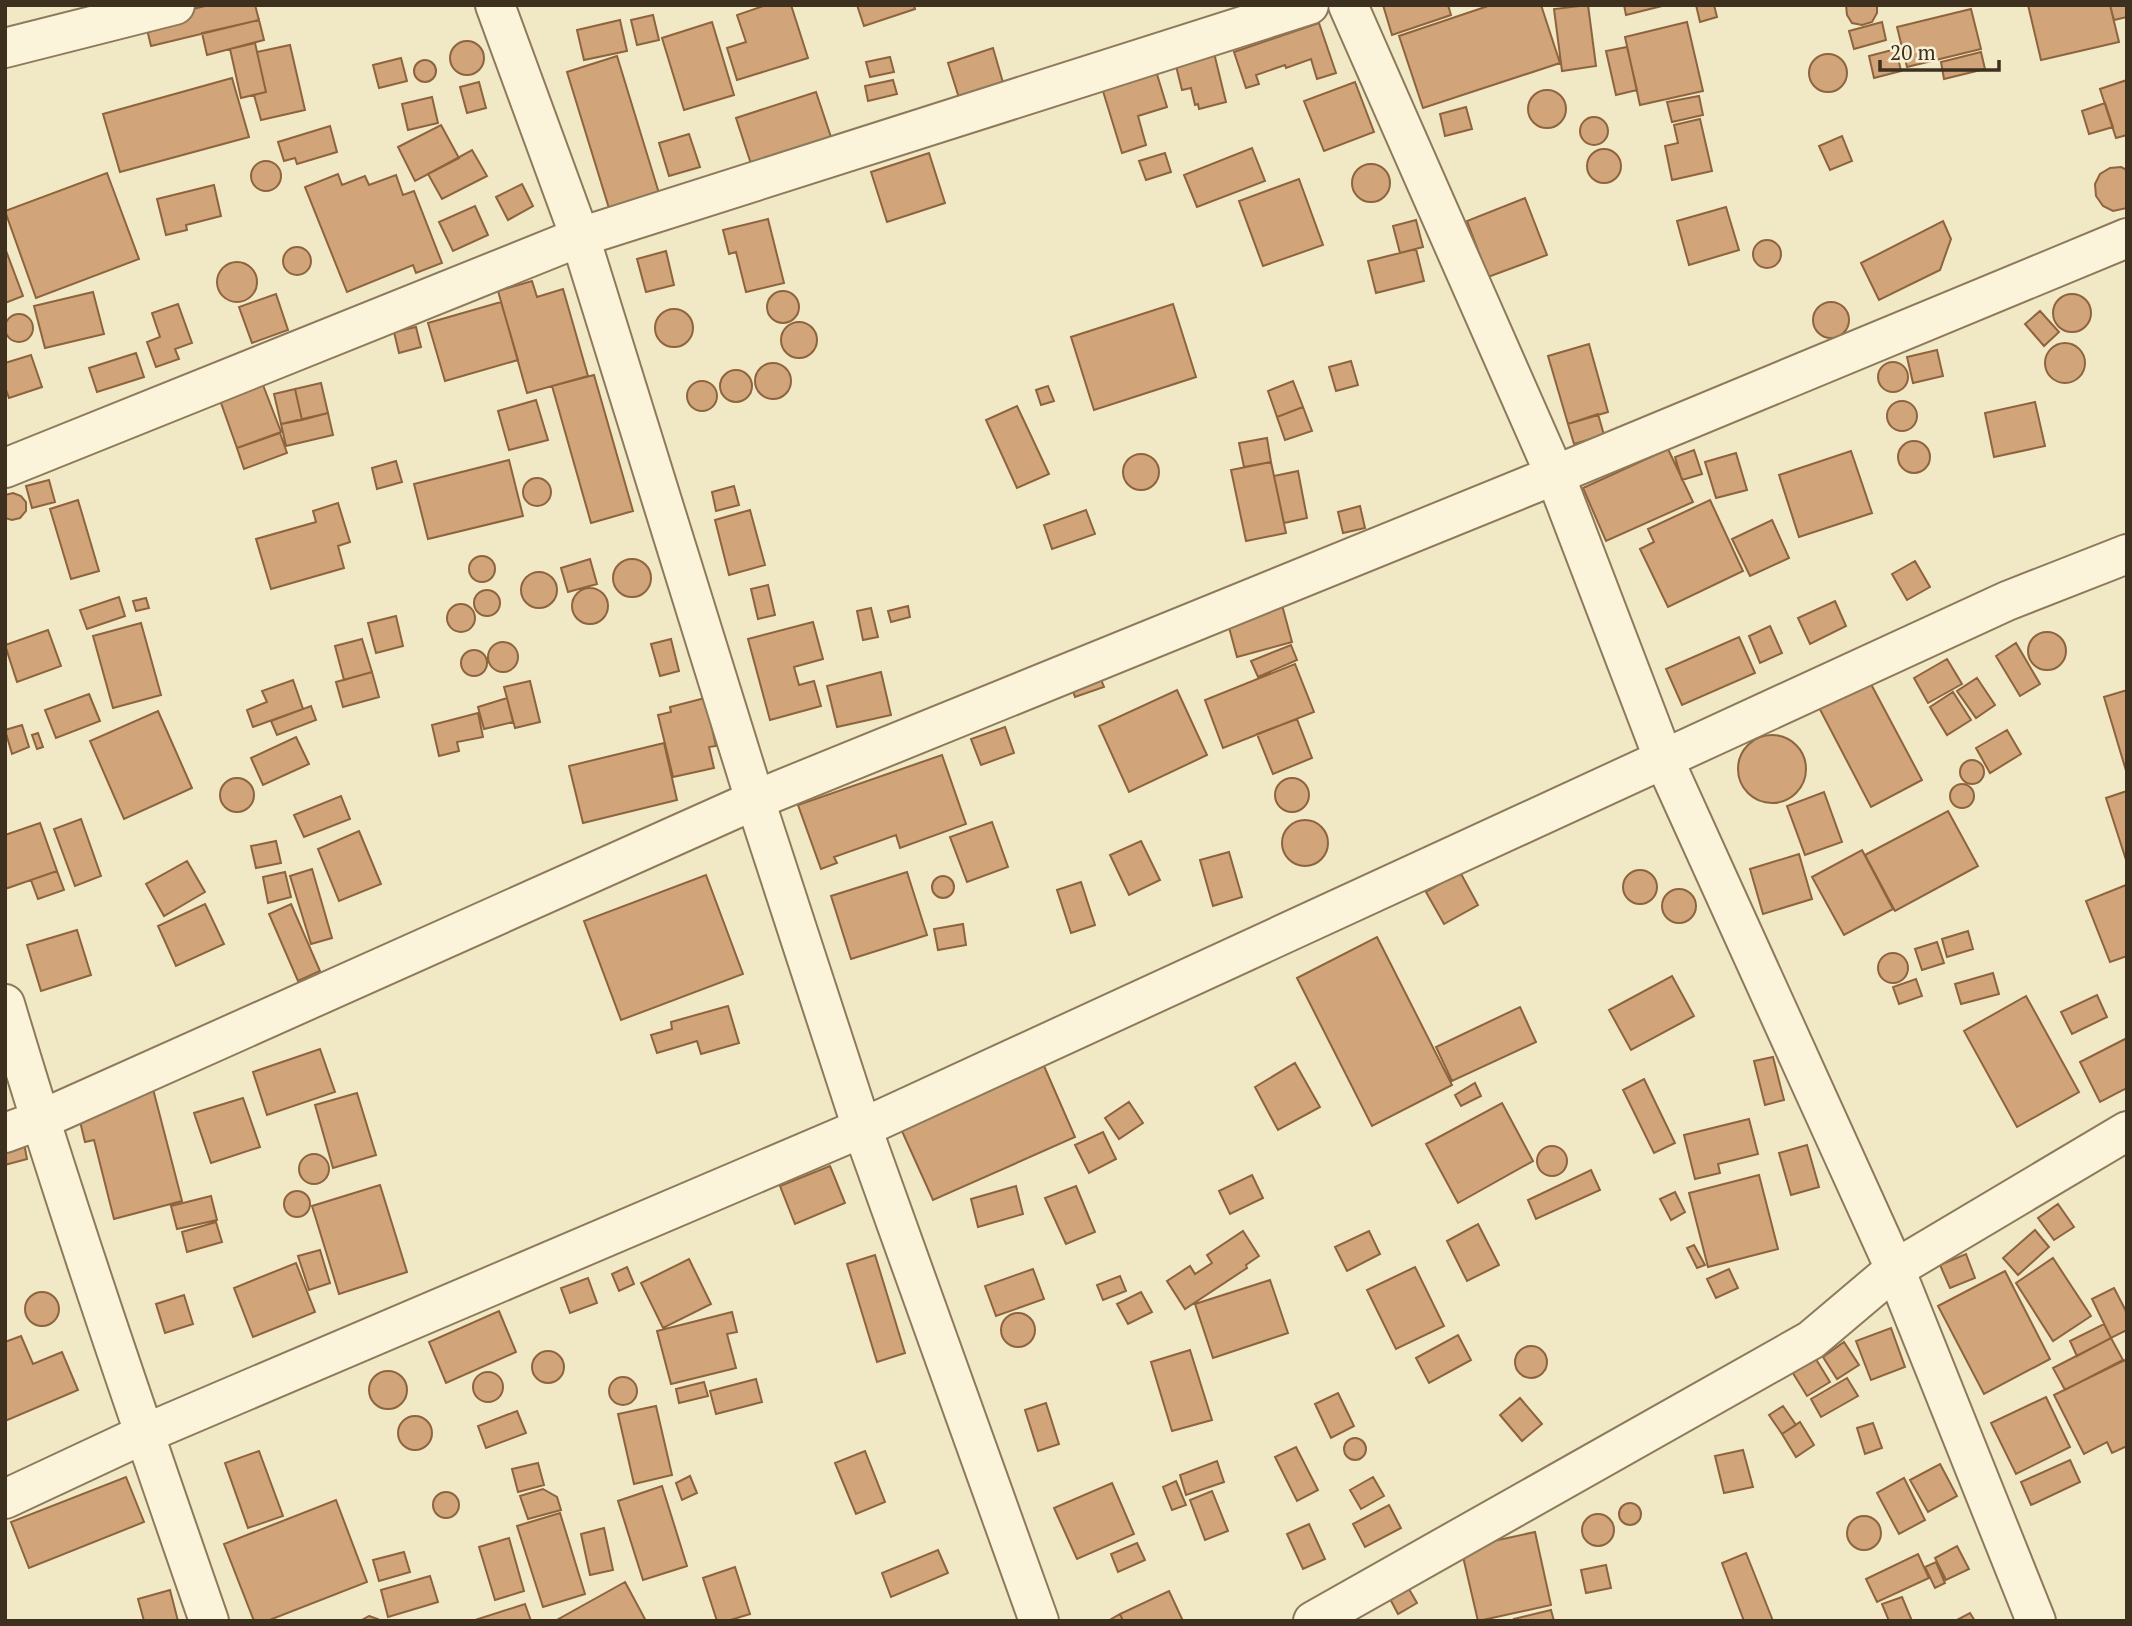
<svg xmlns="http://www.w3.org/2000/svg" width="2132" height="1626" viewBox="0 0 2132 1626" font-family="'PT Serif',serif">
<rect width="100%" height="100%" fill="#f1e8c6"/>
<path fill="#d1a579" stroke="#8e643e" stroke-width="2" d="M209,5H255L259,20L151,46L145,21Z
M766,5H791L808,58L737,80L727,48L746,42L737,15Z
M857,5H914L915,9L864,26Z
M1383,5H1448L1451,15L1392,35Z
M1491,5H1541L1560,63L1423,108L1399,36Z
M1588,5L1596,66L1562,71L1554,9Z
M1624,5H1666L1626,15Z
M1696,5H1714L1717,17L1700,22Z
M1846,5H1877V13L1872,22L1862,25L1852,23L1847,15Z
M2028,5H2110L2119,42L2041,60Z
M2110,5H2127V17L2114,20Z
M1971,9L1981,49L1907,67L1897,27Z
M653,15L659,40L637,45L631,20Z
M259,20L264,40L207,55L202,33Z
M620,20L627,51L584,60L577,30Z
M712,22L734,95L684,110L662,38Z
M1687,22L1703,91L1640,105L1625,37Z
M1882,22L1886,40L1854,49L1849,31Z
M1319,23L1336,73L1317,79L1311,59L1286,68L1285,65L1256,75L1259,84L1246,88L1234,52Z
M450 58a17 17 0 1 1 34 0a17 17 0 1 1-34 0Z
M255,43L266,92L241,98L230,49Z
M290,45L305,110L261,120L254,95L266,92L257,52Z
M1627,47L1637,90L1616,95L1606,51Z
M993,48L1004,86L960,101L948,63Z
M1896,49L1901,71L1874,78L1869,56Z
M1981,52L1985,69L1944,79L1941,62Z
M1214,53L1226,102L1199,109L1198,104L1195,105L1191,88L1182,90L1175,62Z
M1809 73a19 19 0 1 1 38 0a19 19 0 1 1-38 0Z
M617,56L662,203L612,218L567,72Z
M890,57L894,72L870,77L866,62Z
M401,58L407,81L379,88L373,65Z
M414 71a11 11 0 1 1 22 0a11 11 0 1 1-22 0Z
M1156,71L1167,107L1138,116L1146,145L1122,153L1102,88Z
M232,78L249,137L120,172L103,114Z
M893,80L897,94L868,101L865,86Z
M2127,80V135L2116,138L2100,89Z
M479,82L486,108L467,113L460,87Z
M1355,82L1374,132L1324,151L1304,101Z
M1528 109a19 19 0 1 1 38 0a19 19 0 1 1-38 0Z
M816,92L833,143L753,170L736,118Z
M1699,96L1703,115L1672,122L1667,102Z
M432,97L438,123L408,130L402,104Z
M2105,103L2113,127L2089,134L2082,111Z
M1466,107L1472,129L1445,136L1440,114Z
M1580 131a14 14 0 1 1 28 0a14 14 0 1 1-28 0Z
M1700,119L1712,171L1672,180L1665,146L1678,143L1674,125Z
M441,125L459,158L415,181L398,147Z
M330,126L337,152L297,164L295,158L284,161L278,142Z
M689,134L700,167L669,176L659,143Z
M1842,136L1852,161L1830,170L1819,146Z
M1252,148L1265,181L1197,207L1184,175Z
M1587 166a17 17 0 1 1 34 0a17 17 0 1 1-34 0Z
M472,150L487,176L442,199L428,174Z
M929,153L945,203L887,222L871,172Z
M1165,153L1171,172L1146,180L1139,161Z
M251 176a15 15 0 1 1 30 0a15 15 0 1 1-30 0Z
M1352 183a19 19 0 1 1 38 0a19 19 0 1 1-38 0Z
M2121,167L2127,170V208L2113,211L2103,206L2096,196L2095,184L2100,174L2110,168Z
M107,173L139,259L36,298L5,211Z
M338,174L342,185L365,176L369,185L396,175L403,195L414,191L442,263L416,273L413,265L347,292L305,187Z
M1299,179L1323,245L1263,266L1239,201Z
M522,184L533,206L508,220L496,197Z
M214,185L221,216L186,225L187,230L166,235L157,199Z
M1525,198L1547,255L1488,277L1467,221Z
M475,206L488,235L453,251L439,222Z
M1726,207L1739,250L1689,265L1677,221Z
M768,219L784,283L746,292L736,252L729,254L723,230Z
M1416,220L1423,247L1400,253L1393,226Z
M1943,221L1951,239L1940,270L1879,300L1861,263Z
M1753 254a14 14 0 1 1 28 0a14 14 0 1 1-28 0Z
M283 261a14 14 0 1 1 28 0a14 14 0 1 1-28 0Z
M5,248L23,296L5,303Z
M1416,249L1424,281L1376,293L1368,261Z
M666,251L674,285L646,292L637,259Z
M217 282a20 20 0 1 1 40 0a20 20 0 1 1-40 0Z
M532,281L537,297L563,289L588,376L527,393L498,291Z
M767 307a16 16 0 1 1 32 0a16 16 0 1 1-32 0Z
M93,292L104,334L45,348L34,306Z
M2053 313a19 19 0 1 1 38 0a19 19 0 1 1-38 0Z
M276,294L288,330L252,343L239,307Z
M501,302L518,360L445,381L428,323Z
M1813 320a18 18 0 1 1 36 0a18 18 0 1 1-36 0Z
M178,304L192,343L175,349L179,359L156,367L147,342L160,337L152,313Z
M1173,304L1196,377L1094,410L1071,337Z
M655 328a19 19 0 1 1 38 0a19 19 0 1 1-38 0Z
M2040,311L2059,332L2044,346L2025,324Z
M5 328a14 14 0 1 1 28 0a14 14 0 1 1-28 0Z
M781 340a18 18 0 1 1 36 0a18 18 0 1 1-36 0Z
M416,327L421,347L399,353L394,332Z
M2045 363a20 20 0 1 1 40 0a20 20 0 1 1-40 0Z
M1589,344L1608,412L1568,424L1548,356Z
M1937,350L1943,376L1913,383L1907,357Z
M136,353L144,377L97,392L89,368Z
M31,355L42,387L9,398L5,387V363Z
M1351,361L1358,385L1336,391L1329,367Z
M1878 377a15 15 0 1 1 30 0a15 15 0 1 1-30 0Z
M755 381a18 18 0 1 1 36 0a18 18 0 1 1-36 0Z
M720 386a16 16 0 1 1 32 0a16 16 0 1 1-32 0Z
M594,375L633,511L591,523L552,386Z
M1293,381L1303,407L1277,417L1268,391Z
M687 396a15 15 0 1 1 30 0a15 15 0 1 1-30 0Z
M321,383L328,413L302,420L295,389Z
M263,385L281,432L237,448L220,400Z
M1048,386L1054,401L1041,405L1036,390Z
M295,389L302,420L281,424L274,394Z
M536,400L548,440L509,450L498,411Z
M1887 416a15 15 0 1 1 30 0a15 15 0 1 1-30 0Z
M2035,402L2045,446L1994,457L1985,413Z
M1017,406L1049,474L1017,488L986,420Z
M1303,407L1312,431L1285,440L1277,417Z
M328,413L333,435L286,446L281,424Z
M1598,414L1604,435L1574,444L1568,424Z
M280,433L287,453L244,469L237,448Z
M1267,438L1271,462L1244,467L1239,443Z
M1898 457a16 16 0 1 1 32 0a16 16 0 1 1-32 0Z
M1668,449L1693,502L1606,541L1583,488Z
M1694,450L1702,474L1682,480L1675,457Z
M1851,451L1872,513L1799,537L1779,475Z
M1736,453L1747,490L1716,498L1705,462Z
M1123 472a18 18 0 1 1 36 0a18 18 0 1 1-36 0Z
M509,460L523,516L428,539L414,484Z
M396,461L402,482L377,489L372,468Z
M1271,462L1286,533L1246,541L1231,470Z
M1298,471L1307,518L1284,523L1274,476Z
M523 492a14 14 0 1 1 28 0a14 14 0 1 1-28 0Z
M49,480L55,502L32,508L26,486Z
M734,486L739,505L716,511L712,492Z
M13,493L21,496L26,502V511L20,518L12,520L5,518V495Z
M78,500L99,571L71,579L50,509Z
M1710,500L1743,571L1668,607L1640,549L1654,542L1648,529Z
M338,503L350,542L338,546L344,568L271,589L256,539L316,522L313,511Z
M1360,506L1365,528L1343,533L1338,512Z
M750,510L765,565L729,575L715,520Z
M1086,510L1095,534L1052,549L1044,525Z
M1772,520L1789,558L1750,576L1732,539Z
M469 569a13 13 0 1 1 26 0a13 13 0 1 1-26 0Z
M590,559L597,584L568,592L561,568Z
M613 578a19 19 0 1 1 38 0a19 19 0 1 1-38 0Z
M1915,561L1930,587L1907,600L1892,574Z
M521 590a18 18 0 1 1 36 0a18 18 0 1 1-36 0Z
M768,585L775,615L758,619L751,589Z
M572 606a18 18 0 1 1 36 0a18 18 0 1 1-36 0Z
M474 603a13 13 0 1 1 26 0a13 13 0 1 1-26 0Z
M119,597L125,616L87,629L80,610Z
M146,598L149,608L136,611L133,601Z
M1835,601L1846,626L1810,644L1798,618Z
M447 618a14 14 0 1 1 28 0a14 14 0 1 1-28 0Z
M1282,605L1292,642L1237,657L1227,620Z
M908,606L910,617L891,622L888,611Z
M871,608L878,637L863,640L857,611Z
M396,616L403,646L376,653L368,623Z
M813,622L823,659L794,667L799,685L814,681L821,706L770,720L748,639Z
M141,623L161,695L113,708L93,636Z
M1770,626L1782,653L1760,663L1749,636Z
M48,630L61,666L17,682L5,645Z
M2028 651a19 19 0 1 1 38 0a19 19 0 1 1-38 0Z
M1739,637L1755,673L1682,705L1666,669Z
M362,639L372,672L344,680L335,646Z
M671,639L679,671L660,676L651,644Z
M488 657a15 15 0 1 1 30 0a15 15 0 1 1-30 0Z
M2016,643L2040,684L2020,696L1996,656Z
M1291,645L1297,660L1258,677L1251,661Z
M461 663a13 13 0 1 1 26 0a13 13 0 1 1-26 0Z
M1947,659L1962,684L1928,703L1914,678Z
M1295,664L1314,712L1223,748L1205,700Z
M1864,671L1922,780L1871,807L1814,698Z
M372,672L379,697L343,707L336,682Z
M881,672L891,715L837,727L827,686Z
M1098,672L1104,687L1075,697L1070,682Z
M1977,678L1995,705L1976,718L1957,691Z
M293,680L303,709L253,727L247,710L267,702L262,691Z
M530,681L540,722L515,728L504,687Z
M1177,690L1207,755L1129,792L1099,726Z
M2127,690V774L2104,697Z
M1953,692L1971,720L1947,735L1930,707Z
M89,694L100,721L56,738L45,710Z
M507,698L513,722L484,729L478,707Z
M705,698L716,746L709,747L714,768L673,777L658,715L671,712L670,707Z
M311,706L316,720L277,735L271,721Z
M158,711L192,788L124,819L90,741Z
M478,713L483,737L457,742L459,751L439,756L432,725Z
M1297,719L1312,758L1273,774L1257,734Z
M22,725L29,747L12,754L5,730Z
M1005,727L1014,753L981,765L971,739Z
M2007,730L2021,754L1990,773L1976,748Z
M38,733L43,747L37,749L32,735Z
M1738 769a34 34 0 1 1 68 0a34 34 0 1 1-68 0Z
M296,737L309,764L263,785L251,758Z
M664,743L677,800L583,823L569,766Z
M942,755L966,824L900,848L896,835L834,857L837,863L821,869L798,805Z
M1960 772a12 12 0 1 1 24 0a12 12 0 1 1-24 0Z
M220 795a17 17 0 1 1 34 0a17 17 0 1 1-34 0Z
M1275 795a17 17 0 1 1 34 0a17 17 0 1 1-34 0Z
M1950 796a12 12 0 1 1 24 0a12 12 0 1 1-24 0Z
M2127,791V863L2106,798Z
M1824,792L1842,842L1805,855L1787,806Z
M341,796L350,819L304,837L294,815Z
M1948,811L1978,866L1895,911L1865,855Z
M81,819L101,876L75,886L54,829Z
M1282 843a23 23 0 1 1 46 0a23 23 0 1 1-46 0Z
M992,822L1008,867L967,882L950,837Z
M40,823L57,871L5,889V835Z
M359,831L381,884L339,901L318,849Z
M276,841L281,863L256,868L251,846Z
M1141,841L1160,880L1129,895L1110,855Z
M1862,850L1893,909L1844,935L1812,877Z
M1229,852L1242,897L1213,906L1200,860Z
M1799,854L1812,899L1763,914L1750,869Z
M187,861L205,892L164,916L146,884Z
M312,869L332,938L311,944L290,876Z
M1623 887a17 17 0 1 1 34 0a17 17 0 1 1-34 0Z
M57,871L64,890L38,899L31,880Z
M285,872L291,897L268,903L263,877Z
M907,872L927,935L851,959L831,896Z
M1460,872L1478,905L1444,924L1426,892Z
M706,875L743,974L621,1020L584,921Z
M932 887a11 11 0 1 1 22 0a11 11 0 1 1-22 0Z
M1081,882L1095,925L1071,933L1057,890Z
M2126,885L2127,956L2110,962L2086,901Z
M1662 906a17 17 0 1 1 34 0a17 17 0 1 1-34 0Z
M205,904L224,944L176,966L158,926Z
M291,904L320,971L298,981L269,914Z
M963,924L966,945L938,950L934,929Z
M77,930L91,975L41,991L27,945Z
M1968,931L1973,949L1947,957L1942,939Z
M1377,937L1452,1085L1372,1126L1297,978Z
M1937,942L1944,963L1922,970L1915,949Z
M1878 968a15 15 0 1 1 30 0a15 15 0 1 1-30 0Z
M1993,973L1999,994L1961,1004L1955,984Z
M1672,976L1694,1016L1631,1050L1609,1010Z
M1916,979L1922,996L1899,1004L1893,987Z
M2097,995L2107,1017L2072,1034L2061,1012Z
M2026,996L2079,1092L2017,1127L1964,1031Z
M728,1006L739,1043L701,1054L697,1041L657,1053L651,1035L672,1029L671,1022Z
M1520,1007L1536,1042L1452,1081L1436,1047Z
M2127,1038V1088L2100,1102L2080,1062Z
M320,1049L335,1092L267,1115L253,1072Z
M1773,1057L1784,1100L1765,1105L1754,1061Z
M1295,1063L1320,1107L1278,1130L1255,1087Z
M1044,1066L1075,1137L933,1200L901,1129Z
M1644,1079L1675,1143L1654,1153L1623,1090Z
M1475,1083L1481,1096L1461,1106L1455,1095Z
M153,1089L182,1201L114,1219L94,1140L85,1142L77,1109Z
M357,1093L376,1155L333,1168L315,1105Z
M243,1098L260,1147L211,1163L194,1113Z
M1129,1102L1143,1123L1119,1139L1105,1118Z
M1502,1103L1533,1161L1458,1203L1426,1144Z
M1749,1119L1758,1154L1718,1164L1720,1173L1695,1179L1684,1135Z
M1103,1132L1116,1159L1089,1173L1075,1145Z
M24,1143L27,1159L5,1165V1147Z
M1807,1145L1819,1187L1791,1195L1779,1153Z
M1537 1161a15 15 0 1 1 30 0a15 15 0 1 1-30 0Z
M299 1169a15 15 0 1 1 30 0a15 15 0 1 1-30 0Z
M830,1166L845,1203L795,1224L780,1186Z
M1591,1170L1600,1190L1536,1219L1528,1200Z
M1252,1175L1263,1198L1230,1214L1219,1191Z
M1759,1175L1778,1249L1708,1267L1689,1193Z
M380,1185L407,1272L339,1294L312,1206Z
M1016,1186L1023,1214L978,1227L971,1199Z
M1076,1186L1095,1232L1066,1244L1045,1198Z
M284 1204a13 13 0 1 1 26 0a13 13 0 1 1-26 0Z
M1675,1192L1685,1212L1671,1220L1660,1199Z
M211,1196L217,1220L177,1229L171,1206Z
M2058,1204L2074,1227L2054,1240L2038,1218Z
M216,1222L222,1242L187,1252L182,1232Z
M1478,1224L1499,1265L1467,1281L1447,1241Z
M2035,1230L2049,1247L2018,1275L2003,1258Z
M1243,1231L1259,1256L1246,1265L1247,1268L1185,1309L1167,1281L1190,1266L1195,1274L1212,1263L1207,1255Z
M1369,1231L1380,1254L1347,1271L1335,1247Z
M1694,1245L1705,1265L1697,1268L1687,1248Z
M320,1250L330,1283L309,1290L298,1256Z
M1966,1254L1975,1278L1950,1288L1940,1265Z
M875,1255L905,1353L877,1362L847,1264Z
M2053,1258L2091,1316L2053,1341L2016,1283Z
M689,1259L711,1304L663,1328L641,1283Z
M296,1263L315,1312L253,1337L234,1288Z
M627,1267L634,1284L619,1291L612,1274Z
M1415,1267L1444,1326L1396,1349L1367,1290Z
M1033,1269L1044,1299L996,1316L985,1286Z
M1729,1269L1738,1288L1716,1298L1707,1279Z
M2005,1271L2050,1359L1984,1394L1938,1306Z
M1120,1276L1126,1291L1103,1300L1097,1285Z
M588,1278L597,1303L570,1313L561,1288Z
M1270,1280L1288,1333L1213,1358L1195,1304Z
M2114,1288L2127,1313V1330L2111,1338L2092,1299Z
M1141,1292L1152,1312L1128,1324L1117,1304Z
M25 1309a17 17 0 1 1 34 0a17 17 0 1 1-34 0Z
M184,1295L193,1324L165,1333L156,1304Z
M499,1311L516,1352L446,1383L429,1342Z
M732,1312L737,1332L727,1334L736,1368L671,1384L657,1331Z
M1001 1330a17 17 0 1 1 34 0a17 17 0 1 1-34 0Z
M2104,1324L2111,1338L2077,1356L2070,1341Z
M1891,1328L1905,1367L1871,1380L1856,1341Z
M1458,1335L1471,1360L1429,1383L1416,1358Z
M21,1336L33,1364L62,1352L78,1390L5,1421V1342Z
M2111,1338L2123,1360L2065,1390L2053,1368Z
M1844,1342L1859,1365L1837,1379L1823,1357Z
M1515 1362a16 16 0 1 1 32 0a16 16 0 1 1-32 0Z
M1190,1350L1212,1420L1172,1431L1151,1362Z
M532 1367a16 16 0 1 1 32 0a16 16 0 1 1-32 0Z
M1814,1356L1830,1382L1807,1396L1791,1370Z
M2125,1360L2127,1364V1446L2112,1453L2107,1442L2084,1454L2054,1395Z
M369 1390a19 19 0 1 1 38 0a19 19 0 1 1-38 0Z
M473 1387a15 15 0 1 1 30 0a15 15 0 1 1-30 0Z
M609 1391a14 14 0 1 1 28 0a14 14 0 1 1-28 0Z
M1847,1378L1858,1396L1821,1417L1811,1399Z
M756,1379L762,1402L716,1414L710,1391Z
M704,1382L708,1396L679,1403L676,1389Z
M1338,1393L1354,1426L1331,1438L1315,1404Z
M2046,1397L2070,1447L2016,1474L1991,1423Z
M1520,1398L1542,1424L1522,1441L1500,1415Z
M1046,1403L1059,1444L1038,1451L1025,1410Z
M656,1406L672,1475L634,1484L618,1414Z
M1783,1406L1796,1425L1782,1434L1769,1415Z
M517,1411L526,1433L486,1448L478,1426Z
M398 1433a17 17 0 1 1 34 0a17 17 0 1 1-34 0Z
M1800,1422L1814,1445L1796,1457L1782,1434Z
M1873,1423L1882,1448L1865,1454L1857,1428Z
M1344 1449a11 11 0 1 1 22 0a11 11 0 1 1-22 0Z
M1296,1447L1318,1490L1297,1501L1275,1457Z
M1743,1450L1753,1487L1724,1493L1715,1456Z
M259,1451L283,1516L248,1528L225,1463Z
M865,1451L885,1502L856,1514L835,1463Z
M2070,1460L2080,1482L2031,1505L2021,1482Z
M1217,1461L1224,1482L1186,1495L1180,1475Z
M538,1463L544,1485L518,1492L512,1469Z
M1940,1464L1957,1496L1928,1512L1910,1480Z
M690,1476L697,1493L682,1500L676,1483Z
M126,1477L144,1522L29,1568L11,1522Z
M1373,1477L1384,1496L1361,1509L1350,1490Z
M1904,1478L1925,1520L1899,1534L1877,1493Z
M1176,1481L1186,1505L1172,1510L1163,1487Z
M1112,1483L1134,1534L1077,1559L1054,1508Z
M662,1486L687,1566L643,1580L618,1501Z
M543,1489L557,1497L561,1510L528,1519L520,1496Z
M1212,1491L1228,1531L1205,1540L1190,1500Z
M433 1505a13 13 0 1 1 26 0a13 13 0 1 1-26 0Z
M336,1500L367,1582L267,1621H254L224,1544Z
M1619 1514a11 11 0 1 1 22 0a11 11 0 1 1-22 0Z
M1389,1505L1401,1528L1365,1547L1353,1524Z
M560,1513L585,1594L543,1607L517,1526Z
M1582 1530a16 16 0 1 1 32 0a16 16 0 1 1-32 0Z
M1847 1533a17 17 0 1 1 34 0a17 17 0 1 1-34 0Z
M1309,1524L1325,1559L1303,1569L1287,1534Z
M604,1528L613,1570L590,1575L581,1534Z
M1535,1532L1551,1605L1478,1621L1461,1548Z
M509,1538L524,1591L495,1600L479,1547Z
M1137,1543L1145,1560L1118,1572L1111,1554Z
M1957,1546L1969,1569L1946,1580L1935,1558Z
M938,1550L948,1573L891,1597L882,1573Z
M404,1552L410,1572L379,1581L373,1560Z
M1746,1553L1773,1621H1744L1722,1563Z
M1918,1554L1929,1578L1877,1602L1866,1579Z
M1936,1562L1945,1583L1935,1588L1925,1567Z
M1606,1565L1611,1588L1586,1593L1581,1570Z
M735,1567L750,1614L727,1621H717L703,1578Z
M430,1576L438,1602L388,1617L381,1590Z
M625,1582L646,1621H555Z
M1406,1584L1417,1603L1398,1614L1388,1595Z
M170,1590L178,1621H144L138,1599Z
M1169,1591L1183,1621H1123L1120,1614Z
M1902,1597L1912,1621H1889L1882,1604Z
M525,1604L531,1621H472Z
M1551,1610L1554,1621H1515L1514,1619Z
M1970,1613L1975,1621H1955Z
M1120,1614L1123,1621H1108Z
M369,1616L378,1619L380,1621H360Z"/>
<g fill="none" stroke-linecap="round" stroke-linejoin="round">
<defs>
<path id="street" d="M495,5L580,237L755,800L862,1128L1039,1621
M1348,5L1555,475L1664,760L1895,1269L2036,1621
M5,48L175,5
M5,468L580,237L1309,5
M5,1004C67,1212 138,1416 209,1621
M5,1133L40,1120L755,800L1555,475L2127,238
M5,1499L144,1434L862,1128L2007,601L2127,554
M1313,1621L1811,1340L1895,1269L2127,1131"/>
</defs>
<use href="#street" stroke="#8e7a5a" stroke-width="42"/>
<use href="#street" stroke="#fbf4da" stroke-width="38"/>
</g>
<rect width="2132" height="1626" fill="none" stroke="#3d301f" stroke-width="14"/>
<path d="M1880 60v10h119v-10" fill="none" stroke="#3d301f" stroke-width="3.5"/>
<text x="1890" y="60" font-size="21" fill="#3d301f" stroke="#f8f1d6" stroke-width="5" paint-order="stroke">20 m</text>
</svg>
